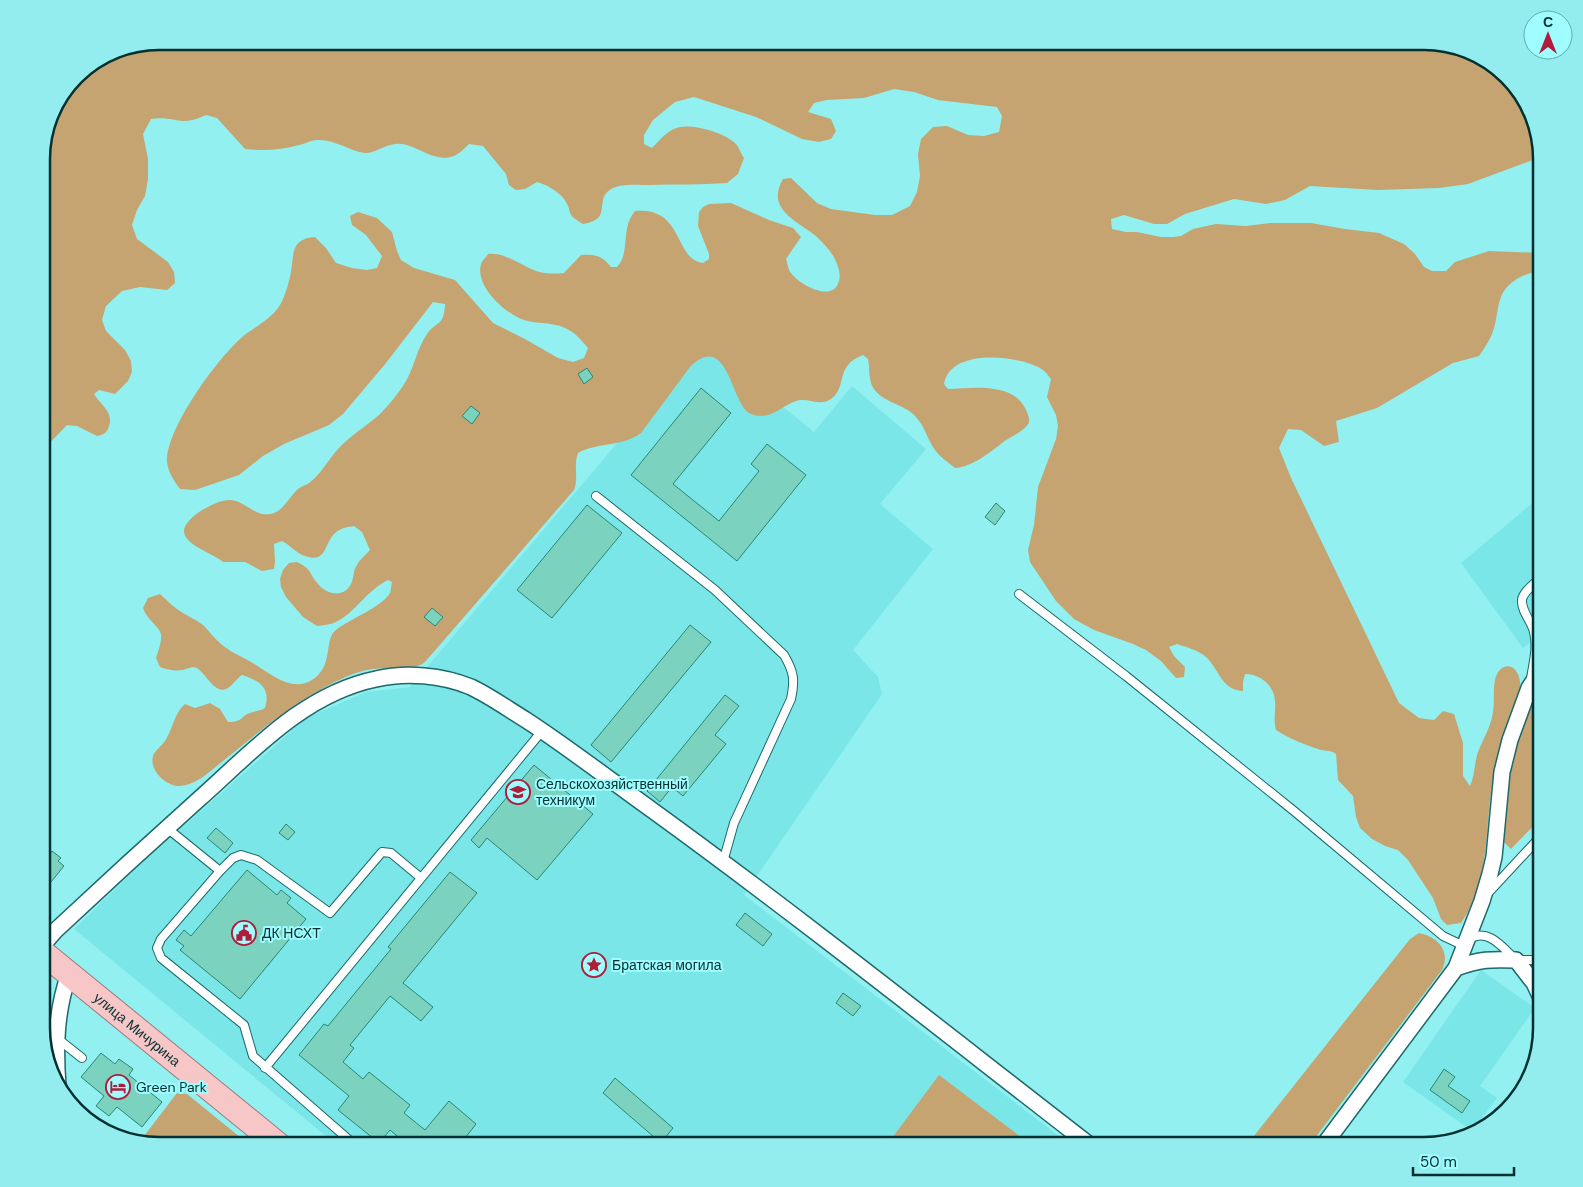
<svg xmlns="http://www.w3.org/2000/svg" width="1583" height="1187" viewBox="0 0 1583 1187" font-family="'DM Sans',sans-serif">
<rect width="100%" height="100%" fill="#92f0f1"/>
<path fill="#7ae6e8" d="M703,342L814,432L852,386L926,449L880,504L933,549L853,650L878,677L882,694L744,895L1072,1146H338L74,929L139,866L306,718L366,692L410,687Z
M1542,495V634L1523,648L1461,563Z
M1481,970L1535,1008L1480,1086L1497,1098L1472,1131L1403,1082Z"/>
<path fill="#c6a471" d="M159,41H1425L1496,66L1530,107L1541,157L1468,184L1439,188L1378,190L1310,186L1285,200L1266,204L1234,199L1185,214L1167,224H1154L1124,215L1111,219L1112,229L1126,232H1137L1161,237H1173L1181,236L1193,229L1216,224L1246,226L1270,223H1311L1345,229L1379,233L1404,244L1415,254L1424,267L1432,271H1446L1455,262L1489,251L1542,253V270C1526,273 1507,281 1501,297C1497,307 1497,319 1494,328C1491,339 1485,347 1479,356L1453,363L1377,408L1336,421L1339,442L1324,446L1301,430L1288,429L1279,448L1291,478L1399,703L1419,718L1434,720L1443,711L1454,714L1463,743V776L1470,786C1475,775 1474,764 1478,752C1483,739 1491,727 1493,712C1495,702 1492,683 1497,674C1501,666 1510,663 1516,671C1520,676 1520,683 1521,689C1513,717 1501,743 1495,770C1483,821 1493,878 1461,923L1447,925L1441,919L1433,898L1408,860L1398,850L1385,846L1372,839L1360,828L1356,817L1353,796L1338,780L1336,754C1331,750 1326,751 1321,750C1305,745 1290,739 1276,730C1273,719 1276,712 1275,701C1274,685 1260,674 1245,674L1243,682V691C1221,690 1220,670 1206,657C1198,650 1186,647 1177,644L1169,647L1174,656L1185,667L1184,677L1176,678L1161,661L1146,650L1133,644L1094,630L1074,619L1056,601L1030,562L1028,550L1034,525L1038,487L1056,439L1058,426L1056,415L1047,397L1051,379C1048,375 1044,370 1040,368C1016,355 950,348 944,384L948,389C972,388 1012,382 1025,408C1027,412 1030,418 1029,422C1026,431 1009,437 1002,443C989,453 972,467 955,468C948,462 940,457 935,450C927,439 925,426 915,416C904,404 884,403 874,389C868,381 870,368 868,359L863,355C834,366 848,387 831,399C821,406 811,399 801,400C785,401 773,422 751,414C731,407 729,329 690,367L641,433C622,447 598,442 578,453C573,466 579,478 574,490L425,662C412,672 390,667 373,669C365,670 355,673 348,676C293,699 249,741 203,777C195,782 187,786 178,786C165,785 149,770 153,756C155,750 162,746 165,741C173,729 174,713 185,704L195,708L210,703L220,709L228,722C244,722 240,716 250,713C255,711 260,711 265,708C271,688 260,681 242,675C237,678 233,685 228,688C214,697 204,668 194,667C191,667 186,669 183,670C175,671 168,670 160,667L156,658C158,651 162,642 161,634C159,626 147,620 143,608L148,598L160,594C166,599 171,605 177,609C185,615 195,619 203,625C209,631 215,639 221,644C230,652 241,656 251,662C270,673 294,696 316,677C333,663 324,639 336,630C348,620 382,607 390,593C391,590 391,586 392,582L388,580C367,590 356,612 336,622C330,625 323,625 317,626L303,617L286,597L281,587L280,579L283,570L289,563L297,562C313,570 308,572 318,584C327,595 344,598 351,584C354,578 353,570 357,565C360,559 366,555 370,550L362,532L354,526C347,527 341,528 335,533C324,543 327,564 305,556C296,553 290,545 282,541L274,544L275,562L274,569L262,571L245,562H223C213,553 183,545 184,530C186,516 217,500 229,500C245,500 254,517 271,514C283,511 288,499 296,491C299,487 304,486 309,483C321,474 328,460 338,449C350,436 366,426 379,415C388,406 396,396 403,386C414,370 416,350 427,334C437,320 444,327 445,304L433,302L386,363L343,414L329,425L284,444L263,456L239,475L195,490L180,489C174,481 166,469 167,458C170,424 215,362 240,339C252,328 271,320 280,305C285,297 289,282 291,272C294,253 291,239 315,237L326,248L336,263L352,268L367,270L377,268L382,256L366,235L352,225L350,216L358,212L377,218L392,232L397,251L401,260L414,268L455,280L493,323L525,339L558,358L573,362L584,358L588,348C581,340 575,332 565,328C550,321 534,325 519,318C502,310 475,285 481,264C482,261 486,257 488,254C505,252 520,265 536,271C545,274 555,274 564,273L581,255C596,254 602,256 611,267H617C631,252 620,229 635,211C684,206 674,260 703,263L709,259V254L698,226L699,212L703,207L709,204L731,203L769,220L793,228L801,237L786,259C787,262 788,267 789,270C795,282 827,301 837,286C841,278 840,272 837,264C833,253 825,245 817,237C798,221 765,210 783,179L791,178L817,203L831,209L875,215H892L910,206L917,192L920,176L918,154L921,139L933,127L947,126L968,135L984,136L999,132L1002,116L997,107L938,100L914,92L894,89L864,98L827,100L814,103L808,112L831,119L836,131L831,139L819,142L802,139L756,117L694,97L675,102L653,120L644,135V144L652,148C660,140 668,129 680,127C694,124 726,133 736,144C739,147 741,154 744,158L738,174L727,183C701,185 675,184 649,185C638,185 622,183 611,189C593,200 614,219 583,224C564,213 574,213 564,199C558,191 547,185 537,182L525,189L516,190L509,185L506,174L483,146L469,144C465,148 459,154 454,156C432,164 416,142 395,144C385,145 375,153 365,153C349,151 335,139 317,140C311,140 305,144 299,145C281,150 264,151 245,149L217,118L206,115C179,128 175,115 151,119L143,134L148,159V179L145,196L137,210L132,225L137,239L168,262L174,272L175,283L167,290L140,287L122,291L106,306L102,320L106,331L125,350L131,361L132,372L128,381L115,394L99,390L94,394C101,405 114,413 109,426C107,433 103,435 97,436L77,426L67,425L42,451V151L53,107L81,71L114,50Z
M1542,672V817L1511,849L1500,838L1512,746Z
M1419,933C1438,937 1451,951 1442,970L1309,1146H1246L1410,939Z
M939,1075L1033,1146H886Z
M177,1093L187,1094L251,1146H158L141,1140Z"/>
<path fill="#7bd2be" stroke="#2a8674" d="M587,368L593,377L584,384L578,374Z
M701,388L731,413L673,484L719,521L759,471L751,464L767,444L806,475L737,561L631,475Z
M471,406L480,413L472,424L462,416Z
M996,503L1005,511L995,525L985,517Z
M587,505L622,533L552,618L517,590Z
M432,608L443,617L435,626L424,617Z
M690,625L711,642L611,762L591,745Z
M725,695L739,706L715,735L726,744L683,796L672,787L660,802L647,791Z
M534,765L593,814L537,880L487,838L479,848L471,840Z
M286,824L295,832L288,840L279,833Z
M216,828L233,843L225,853L207,838Z
M42,848L50,854L52,851L61,858L58,861L64,866L51,882L42,875Z
M247,870L277,895L281,890L291,898L287,903L306,919L240,999L180,950L184,946L176,940L184,930L191,936Z
M450,872L477,893L403,983L433,1007L421,1021L390,996L350,1045L354,1048L343,1062L363,1079L369,1072L410,1105L404,1113L425,1130L449,1101L476,1124L459,1146H409L390,1130L379,1143L338,1110L349,1096L299,1055L324,1024L328,1026L391,949L388,947Z
M745,913L772,934L763,946L736,925Z
M843,993L861,1006L853,1016L836,1003Z
M101,1053L115,1064L119,1059L133,1069L129,1075L162,1102L142,1127L117,1107L109,1116L96,1106L104,1096L81,1077Z
M1444,1069L1455,1077L1448,1086L1470,1101L1462,1113L1430,1090Z
M615,1078L673,1128L661,1143L603,1093Z"/>
<g fill="none" stroke-linecap="round" stroke-linejoin="round">
<defs>
<path id="lane" d="M596,496L715,590L784,655C794,672 795,680 791,699L734,823L723,862
M1019,594L1126,676L1294,811L1443,936L1464,946
M1531,679C1533,664 1538,648 1534,632C1532,622 1521,611 1522,600C1523,591 1536,583 1542,576
M167,828L220,871
M1489,892L1542,835
M1469,939C1488,927 1503,948 1516,960H1542
M58,1039L82,1058
M265,1068L542,731
M356,1146L253,1056L244,1025L161,958L157,948L161,939L220,871L233,858L241,855L257,860L330,913L382,852L391,853L421,878"/>
<path id="street" d="M41,947L55,931C102,887 150,843 198,800C251,753 303,694 376,679C406,672 442,675 471,687C490,696 508,709 526,720C569,748 610,780 652,810C801,918 945,1033 1091,1146
M1456,968C1480,959 1491,959 1516,960L1534,983L1542,1000
M58,1086C55,1047 56,1011 69,974
M1323,1146L1456,968L1482,901L1490,874L1494,857L1502,772L1510,740L1529,688L1542,668"/>
<g id="primary">
<path id="s1" d="M41,951L280,1146"/>
</g>
</defs>
<use href="#lane" stroke="#1d696b" stroke-width="10"/>
<use href="#street" stroke="#1d696b" stroke-width="18"/>
<use href="#primary" stroke="#9e797b" stroke-width="26"/>
<path stroke="#539b9c" stroke-width="2.5" stroke-dasharray="2.5 4" stroke-linecap="butt" d="M99,1125L102,1122L107,1128"/>
<use href="#lane" stroke="#fff" stroke-width="8"/>
<use href="#street" stroke="#fff" stroke-width="15"/>
<use href="#primary" stroke="#f7c7c8" stroke-width="24"/>
</g>
<defs>
<symbol id="university-ring" viewBox="-11 -11 22 22"><circle r="9.5" fill="#9ffdff" stroke="#b01c3a" stroke-width="1.5"/><path d="M0-5L7-2L0 1L-7-2ZM-4 1L0 2.5L4 1V4Q0 6-4 4Z" fill="#b01c3a"/></symbol>
<symbol id="civic-ring" viewBox="-11 -11 22 22"><circle r="9.5" fill="#9ffdff" stroke="#b01c3a" stroke-width="1.5"/><path d="M-.6-6.5H3V-4.5H.6V-3L4-1V1h2V6H-6V1h2V-1L-.6-3ZM-1.2 2.5V6h2.4V2.5Z" fill="#b01c3a"/></symbol>
<symbol id="sight-ring" viewBox="-11 -11 22 22"><circle r="9.5" fill="#9ffdff" stroke="#b01c3a" stroke-width="1.5"/><path d="M0-6L1.8-2.2L6-1.7L2.9 1.2L3.7 5.4L0 3.3L-3.7 5.4L-2.9 1.2L-6-1.7L-1.8-2.2Z" fill="#b01c3a"/></symbol>
<symbol id="hotel-ring" viewBox="-11 -11 22 22"><circle r="9.5" fill="#9ffdff" stroke="#b01c3a" stroke-width="1.5"/><path d="M-6-4.5h1.5V1H6V5H4.5V3h-9V5H-6ZM-4 0a1.8 1.8 0 1 1 3.6 0ZM.5 0V-2.5h3Q6-2.5 6 0Z" fill="#b01c3a"/></symbol>
</defs>
<g fill-rule="evenodd">
<use href="#university-ring" x="504" y="778" width="28" height="28"/>
<use href="#civic-ring" x="230" y="919" width="28" height="28"/>
<use href="#sight-ring" x="580" y="951" width="28" height="28"/>
<use href="#hotel-ring" x="104" y="1073" width="28" height="28"/>
</g>
<g text-anchor="middle" stroke-width="4" stroke-linejoin="round" paint-order="stroke">
<g font-size="14" fill="#032f30" stroke="#9ffdff" text-anchor="start">
<text x="536" y="789">Сельскохозяйственный<tspan x="536" dy="16">техникум</tspan></text>
<text x="262" y="938">ДК НСХТ</text>
<text x="612" y="970">Братская могила</text>
<text x="136" y="1092">Green Park</text>
</g>
<g font-size="14" fill="#032f30" stroke="#9ffdff">
<text dy="5" stroke="none"><textPath href="#s1" startOffset="124">улица Мичурина</textPath></text>
</g>
</g>
<path d="M0 0H1583V1187H0ZM159 50H1424A109 109 0 0 1 1533 159V1028A109 109 0 0 1 1424 1137H159A109 109 0 0 1 50 1028V159A109 109 0 0 1 159 50Z" fill="#93edee" fill-rule="evenodd"/>
<path fill="none" stroke="#032f30" stroke-width="2.5" d="M159 50H1424A109 109 0 0 1 1533 159V1028A109 109 0 0 1 1424 1137H159A109 109 0 0 1 50 1028V159A109 109 0 0 1 159 50Z"/>
<g transform="translate(1548 35)"><circle r="24" fill="#9ffdff" stroke="#61abac"/>
<path d="M0-4L9 19L0 12L-9 19Z" fill="#b01c3a"/>
<text y="-8" font-size="14" font-weight="bold" text-anchor="middle" fill="#032f30">С</text>
</g>
<path d="M1413 1167v8h101v-8" fill="none" stroke="#032f30" stroke-width="2.5"/>
<text x="1420" y="1167" font-size="15" fill="#032f30" stroke="#9ffdff" stroke-width="4" paint-order="stroke">50 m</text>
</svg>
